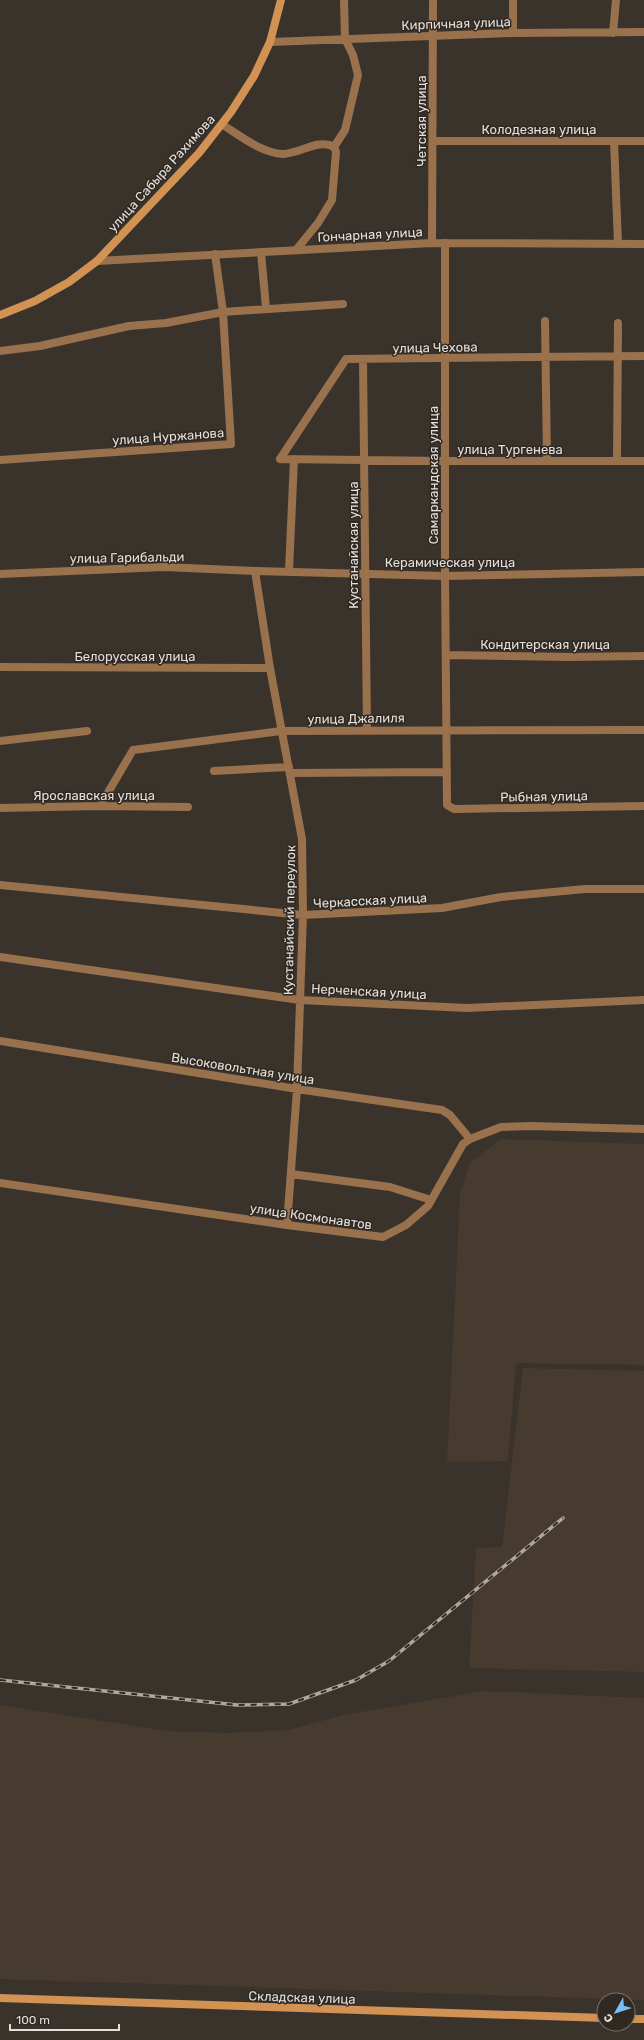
<svg xmlns="http://www.w3.org/2000/svg" width="644" height="2040" viewBox="0 0 644 2040" font-family="Rubik,sans-serif">
<rect width="100%" height="100%" fill="#3a332c"/>
<path fill="#473a2f" d="M501,1139L644,1144V1365L516,1363L508,1461L447,1462L460,1193L470,1163Z
M523,1368L644,1371V1672L469,1668L476,1548L502,1547Z
M484,1691L644,1698V2000L0,1979V1705L167,1731L228,1733L289,1730L343,1715Z"/>
<g fill="none" stroke-linecap="round" stroke-linejoin="round">
<path stroke="#99714c" stroke-width="8" d="M513,33V0
M613,33L616,0
M270,42L513,33L644,32
M223,125C240,136 262,153 283,154C300,154 318,138 334,147L336,152L332,200L318,223L296,250
M433,141H644
M614,141L618,244
M334,147L345,130L358,75L353,55L345,39L344,0
M445,243V576L447,805L454,809L644,806
M261,252L266,308
M545,321L547,461
M0,351L40,346L129,326L166,323L223,312L343,304
M363,360L367,730
M280,459L346,359L644,356
M280,459L445,461H644
M0,460L231,444L223,312L215,254
M617,461L618,323
M255,571L270,668L302,839L303,915L297,1089L287,1225
M289,571L294,459
M446,655L570,657L644,656
M0,667L270,668
M0,741L87,731
M214,771L289,767
M291,773L447,772
M100,806L133,750L281,731L644,730
M0,808L100,806L188,807
M0,885L303,915L442,908L501,897L585,889H644
M0,957L300,1000L467,1008L644,1000
M0,1041L297,1089L442,1110L450,1115L470,1139
M291,1174L390,1187L431,1200"/>
<path stroke="#99714c" stroke-width="8" d="M432,243L433,0
M97,261L432,243L644,244
M0,574L164,567L255,571L445,576L644,572
M0,1183L287,1225L383,1237L406,1225L428,1206L463,1144L470,1139L501,1127L530,1126L644,1129"/>
<path stroke="#d29254" stroke-width="8" d="M0,315L35,301L69,282L97,261L199,153L231,112L254,76L270,42L281,0
M0,1998L604,2018
M628,2019H644"/>
<defs>
<path id="rail" d="M0,1680L237,1705L289,1704L356,1680L389,1661L563,1518"/>
</defs>
<use href="#rail" stroke="#aea8a3" stroke-width="3.5"/>
<use href="#rail" stroke="#302922" stroke-width="2" stroke-dasharray="6" stroke-linecap="butt"/>
</g>
<g text-anchor="middle" stroke-width="3" stroke-linejoin="round" paint-order="stroke">
<g font-size="13" fill="#e4dfdb" stroke="#302922">
<text transform="translate(456 23) rotate(-2)" y="5">Кирпичная улица</text>
<text transform="translate(421 121) rotate(-90)" y="5">Четская улица</text>
<text x="539" y="134">Колодезная улица</text>
<text transform="translate(161 173) rotate(-48)" y="5">улица Сабыра Рахимова</text>
<text transform="translate(370 234) rotate(-3)" y="5">Гончарная улица</text>
<text transform="translate(435 347) rotate(-1)" y="5">улица Чехова</text>
<text transform="translate(168 436) rotate(-4)" y="5">улица Нуржанова</text>
<text x="510" y="454">улица Тургенева</text>
<text transform="translate(433 475) rotate(-90)" y="5">Самаркандская улица</text>
<text transform="translate(353 545) rotate(-90)" y="5">Кустанайская улица</text>
<text transform="translate(127 557) rotate(-1)" y="5">улица Гарибальди</text>
<text x="450" y="567">Керамическая улица</text>
<text x="545" y="649">Кондитерская улица</text>
<text x="135" y="661">Белорусская улица</text>
<text transform="translate(356 718) rotate(-1)" y="5">улица Джалиля</text>
<text x="94" y="800">Ярославская улица</text>
<text transform="translate(544 796) rotate(-1)" y="5">Рыбная улица</text>
<text transform="translate(370 900) rotate(-3)" y="5">Черкасская улица</text>
<text transform="translate(289 920) rotate(-89)" y="5">Кустанайский переулок</text>
<text transform="translate(369 991) rotate(3)" y="5">Нерченская улица</text>
<text transform="translate(243 1068) rotate(9)" y="5">Высоковольтная улица</text>
<text transform="translate(311 1216) rotate(8)" y="5">улица Космонавтов</text>
<text transform="translate(302 1997) rotate(2)" y="5">Складская улица</text>
</g>
</g>
<g transform="translate(616 2012) rotate(231)"><circle r="19" fill="#302922" stroke="#78726c"/>
<path d="M0-3L7 15L0 10L-7 15Z" fill="#77bff7"/>
<text y="-6" font-size="11" font-weight="bold" text-anchor="middle" fill="#e4dfdb">С</text>
</g>
<path d="M10 2024v6h109v-6" fill="none" stroke="#e4dfdb" stroke-width="2"/>
<text x="16" y="2024" font-size="12" fill="#e4dfdb" stroke="#302922" stroke-width="3" paint-order="stroke">100 m</text>
</svg>
